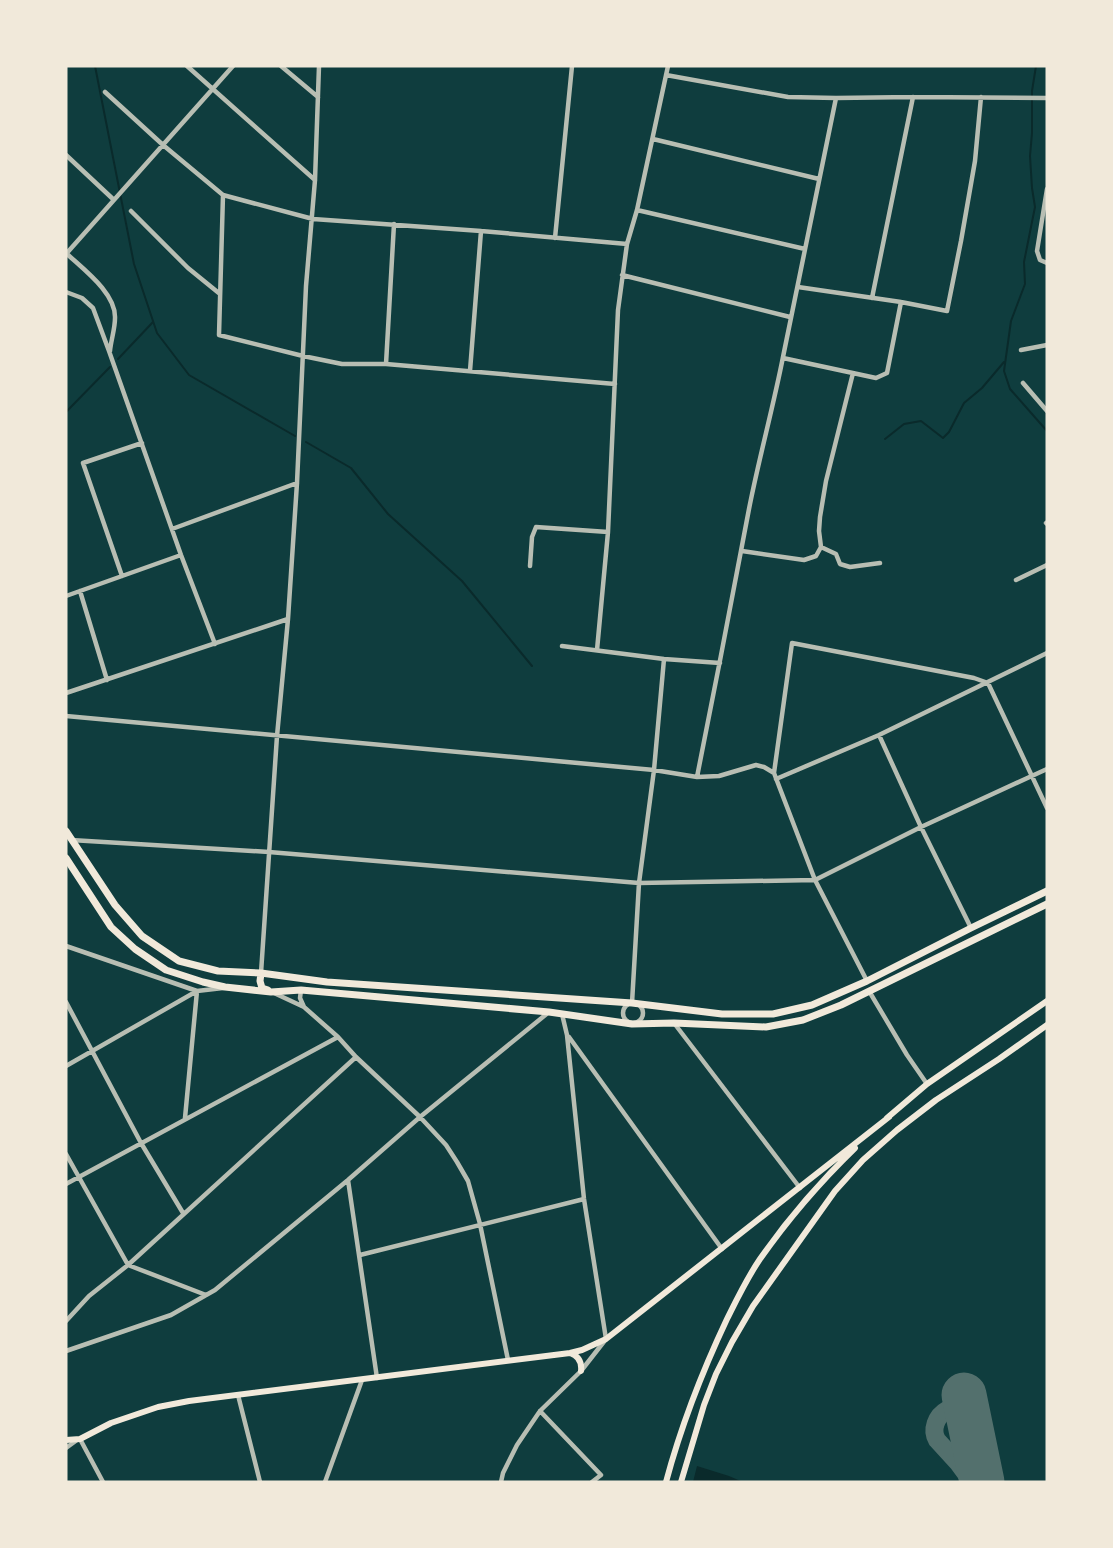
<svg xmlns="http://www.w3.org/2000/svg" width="1113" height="1548" viewBox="0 0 1113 1548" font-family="'Fira Sans Condensed',sans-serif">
<rect width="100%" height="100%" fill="#0f3d3e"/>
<path fill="#0a2a2b" d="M697,1466L729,1476L743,1482H693Z"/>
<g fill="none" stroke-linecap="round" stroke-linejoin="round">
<path stroke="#0a2a2b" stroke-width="2" d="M95,66L134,264L157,333L189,375L295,436
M1036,66L1032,91V133L1030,156L1032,188L1035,207L1024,262L1025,284L1011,321L1004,371L1010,389L1047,431
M118,359L153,322
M66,412L110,367
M885,439L904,424L921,421L943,438L949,432L964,403L982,388L1004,362
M306,442L351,468L388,514L462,581L532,666"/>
<path stroke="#53706d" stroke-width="18" d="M967,1406C961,1407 952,1408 947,1410C936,1416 931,1430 937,1440L958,1463L972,1482"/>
<path stroke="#53706d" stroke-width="45" d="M964,1395L982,1482"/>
<path stroke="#b8beb3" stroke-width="4.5" d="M187,66L315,180
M281,66L318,97
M666,75L788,97L836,98L913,97L1047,98
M105,92L163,145L223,195L313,219L481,231L627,244
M653,139L819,179
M66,155L114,200
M1047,189L1037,251L1040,260L1047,263
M223,195L219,335L303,356L342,364H386L615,384
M637,210L805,249
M131,211L188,268L220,294
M555,238L572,66
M66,253C83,269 116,293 115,318C115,329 111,340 110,351
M66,254L233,66
M622,275L790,317
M798,287L901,302L947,311L961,241L975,161L981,97
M66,292L82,298L93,308L109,351L181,555L215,644
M872,298L913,97
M1021,350L1047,345
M783,358L876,378L887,373L901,302
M386,364L394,224
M470,371L481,231
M1023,383L1047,411
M1046,523L1047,524
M172,529L297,483
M821,547L836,554L840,564L850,567L880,563
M742,551L804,560L816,556L821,547L819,531L820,517L826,481L853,373
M530,566L532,537L536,527L608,532
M122,576L83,463L142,443
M1016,580L1047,565
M80,591L107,680
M66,596L181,555
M562,646L664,659L720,663
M597,650L608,532L618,310L627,244L637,210L668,66
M66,693L288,619
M66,716L654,770L697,777L719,776L756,765L764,767L774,773L815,880L867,981
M879,735L921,827L971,928
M774,773L792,643L974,678L988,683L1047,808
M697,777C715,688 732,598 749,509C759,458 773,408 783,357C800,271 818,185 836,98
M776,779L879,735L1047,653
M71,840L269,852L639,883L815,880L921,827L1047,769
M66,946L197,991L223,988
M261,973L277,736L288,619L297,483L306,286L315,180L319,66
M301,990L300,998L304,1007
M869,991L907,1055L927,1084
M274,993L304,1007L338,1037L356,1057L420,1117L446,1145L457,1162L468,1181L480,1224L508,1360
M66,1002L141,1143L183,1213
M623 1013a10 10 0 1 1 20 0a10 10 0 1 1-20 0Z
M632,1003L639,883L654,770L664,659
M674,1023L800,1188
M569,1037L722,1249
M66,1066L197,991
M185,1118L197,991
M66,1154L128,1265L206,1295
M348,1180L377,1378
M66,1184L338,1037
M360,1255L584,1199
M66,1321L89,1296L128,1265L356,1057
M66,1351L171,1315L215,1290L348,1180L420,1117L549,1012
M238,1395L260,1482
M540,1411L601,1475L592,1482
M80,1439L103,1482
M66,1448L77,1440
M325,1482L362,1380
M501,1482L503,1473L517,1445L540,1411L581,1371L606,1339L584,1199L567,1035L562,1014"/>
<path stroke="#f1e9da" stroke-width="6" d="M887,1118L927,1084L1047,1001
M570,1353C579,1356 582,1362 581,1371
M66,1440L80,1439L111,1423L158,1407L189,1401L570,1353L582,1350L606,1339L889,1117
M666,1482C681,1426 702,1372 727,1319C737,1299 747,1278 760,1259C788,1219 820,1182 855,1148
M681,1482L704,1405L716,1374L732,1342L753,1306L835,1191L863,1160L897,1130L936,1100L999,1059L1047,1025"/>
<path stroke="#f1e9da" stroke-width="7" d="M66,831L115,905L142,936L179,961L218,971L261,973L327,982L632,1003L722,1014H773L812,1005L867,981L971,928L1047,891
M66,858L111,927L135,949L166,970L203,982L225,987L271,992L301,990L549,1012L632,1024L674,1023L766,1027L803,1020L841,1005L1047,904
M261,973L260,981L262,988L268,990"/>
</g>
<rect width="1113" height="1548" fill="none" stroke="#f1e9da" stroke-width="135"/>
</svg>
